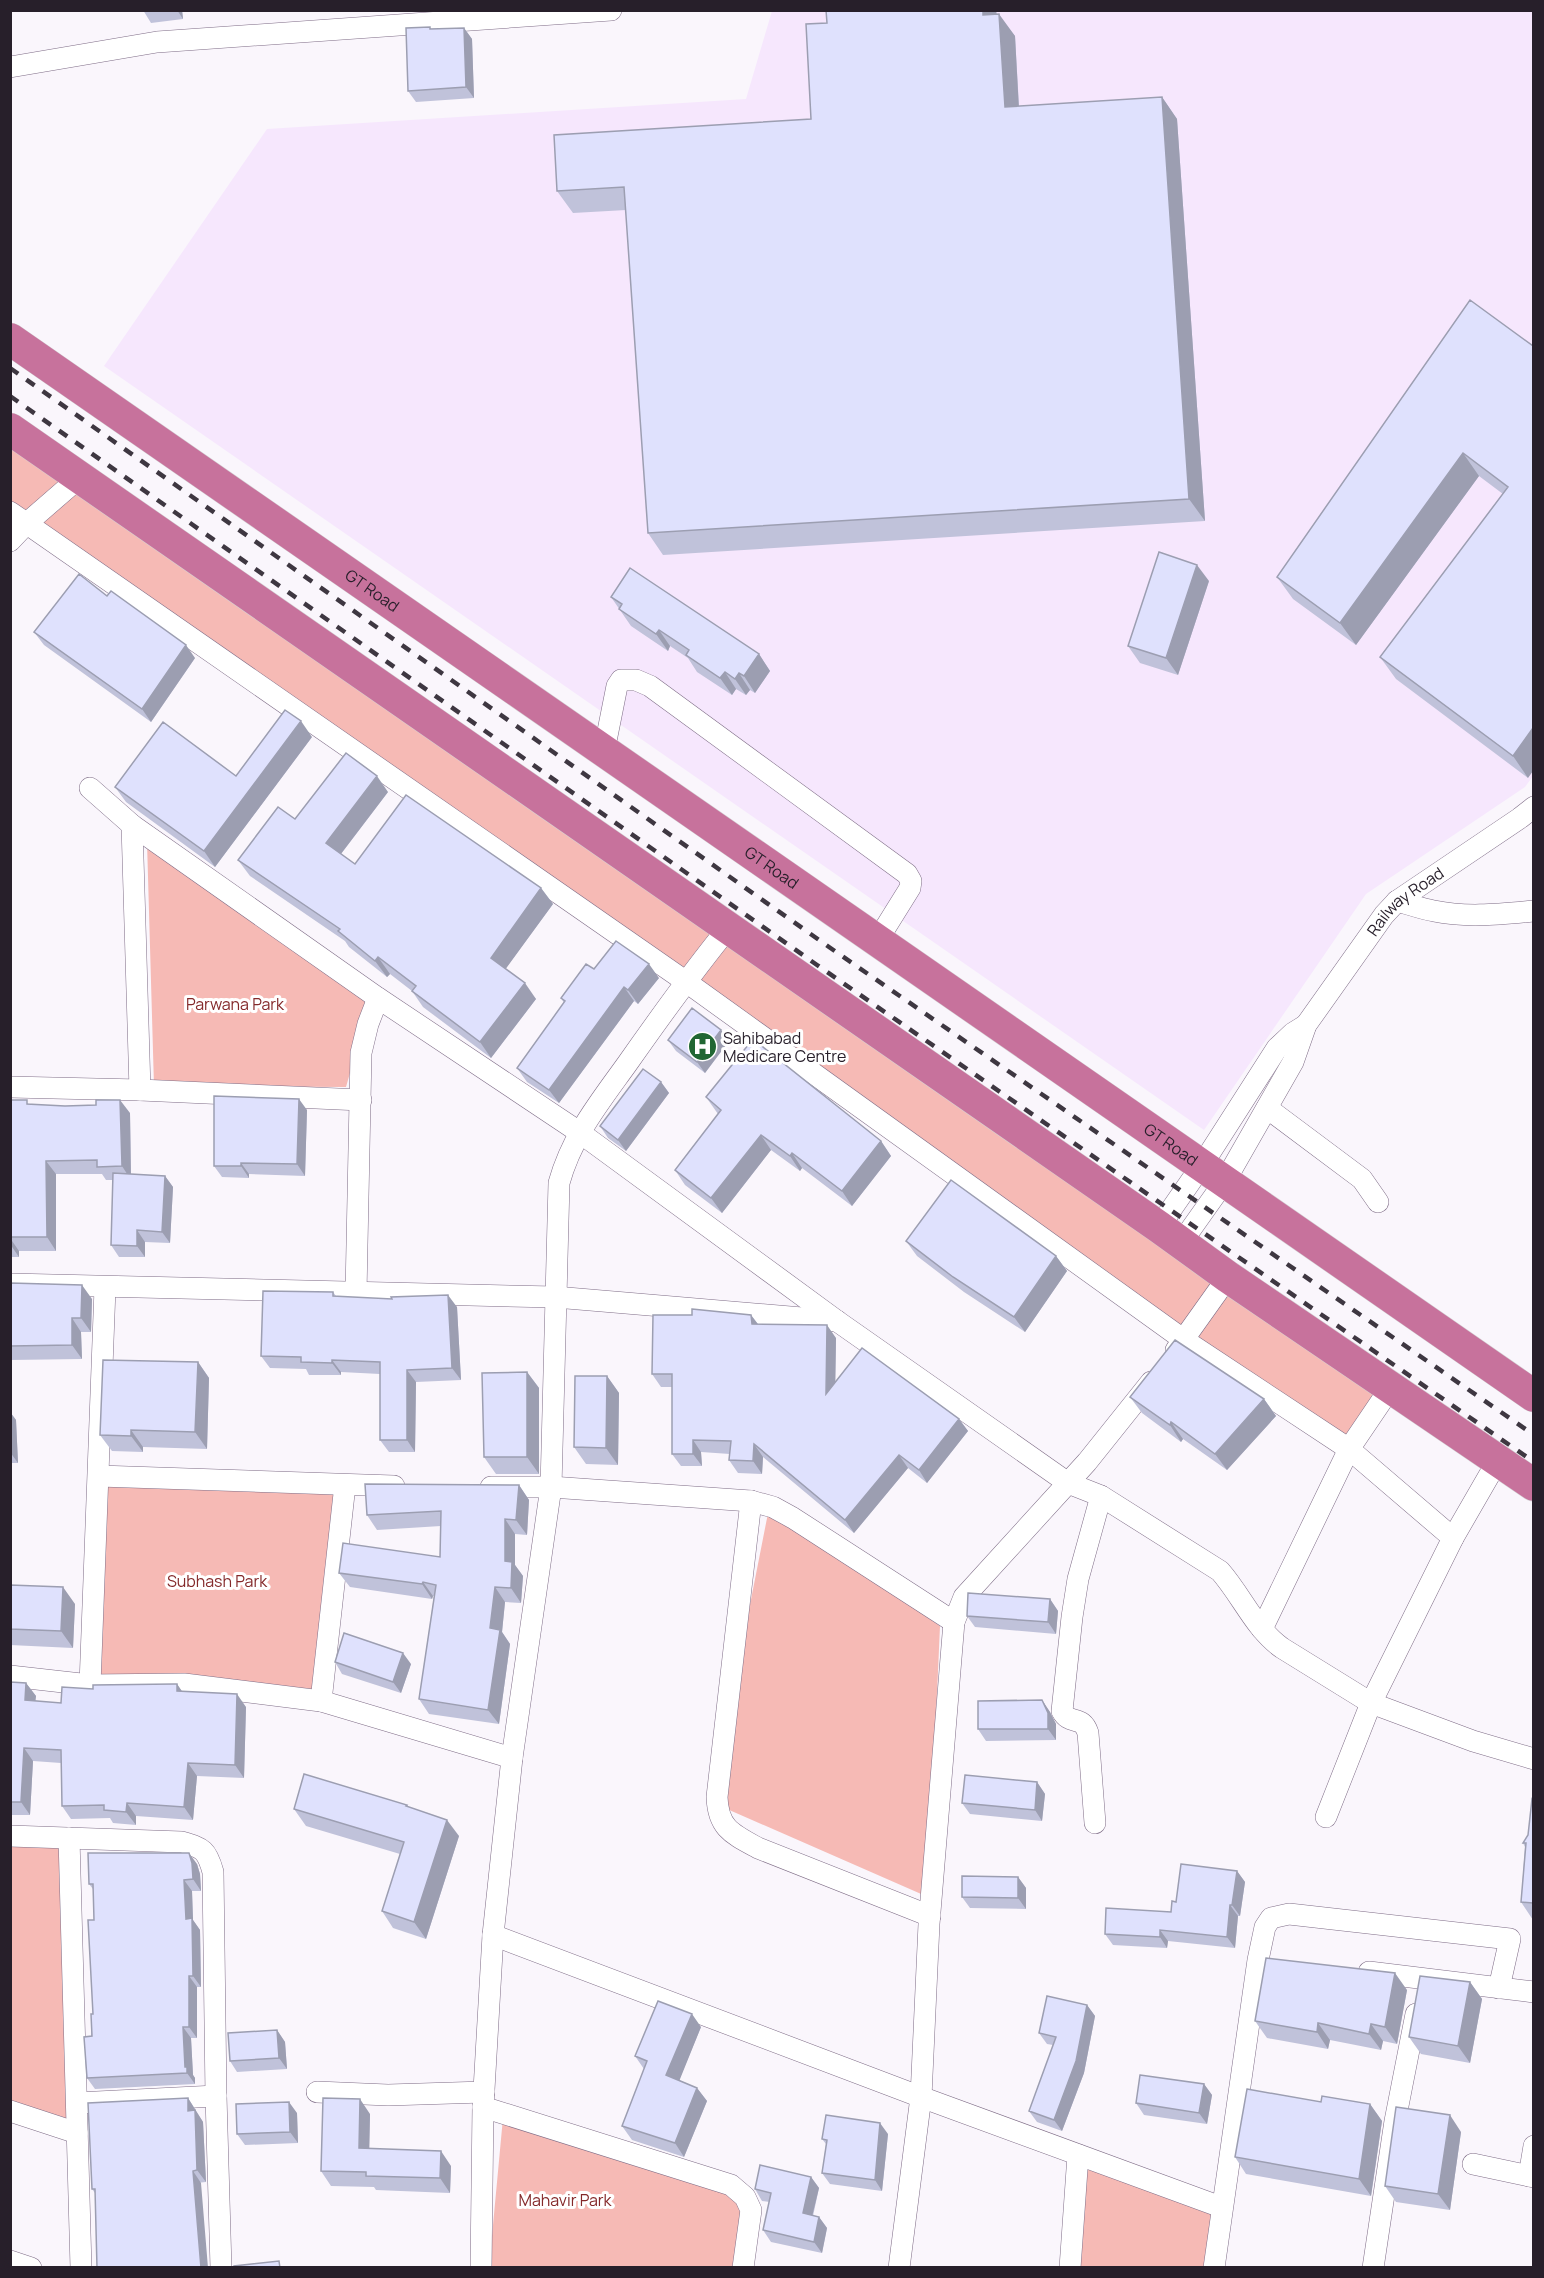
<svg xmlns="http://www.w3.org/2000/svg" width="1544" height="2278" viewBox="0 0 1544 2278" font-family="Manrope,sans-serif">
<rect width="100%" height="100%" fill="#faf6fc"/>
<path fill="#f6e7fd" d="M772,11H1533V776L1525,787L1366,894L1204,1130L104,366L267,129L746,99Z"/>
<path fill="#f6bab5" d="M10,429L1386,1384L1349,1448L11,512Z
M147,842L371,999L346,1087L154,1086Z
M109,1470L337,1477L318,1697L94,1678Z
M770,1503L940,1626L928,1897L711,1802Z
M11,1836L61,1838L74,2125L11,2104Z
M504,2107L747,2193L736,2267L489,2268Z
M1075,2163L1213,2215L1206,2267L1066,2268Z"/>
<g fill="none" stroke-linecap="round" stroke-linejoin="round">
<defs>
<g id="minor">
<path d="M10,67L157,42L611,10"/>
<path d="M10,512L685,981L1184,1340L1349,1449L1453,1538"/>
<path d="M10,541L27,523L80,477"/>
<path d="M604,751L617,686L621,680H636L650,686L907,874L911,881L910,888L877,941"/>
<path d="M90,788L132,825L378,998L579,1132L837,1321L1068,1483L1101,1496L1220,1571C1242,1596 1255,1629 1282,1648L1371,1703L1473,1741L1534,1759"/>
<path d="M132,825L140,1090"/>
<path d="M1397,901C1409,904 1422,909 1434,911C1467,918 1501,914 1534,911"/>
<path d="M10,1087L140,1090L361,1100"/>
<path d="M1267,1108L1362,1179L1378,1202"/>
<path d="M1159,1227L1202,1165L1277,1048L1293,1033L1306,1025"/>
<path id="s1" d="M1181,1243L1225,1181L1293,1062L1306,1025L1384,915L1397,901L1520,818L1534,807"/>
<path d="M10,1284L555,1297L837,1321"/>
<path d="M356,1293L361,1053L368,1024L378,998"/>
<path d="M1176,1350L1228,1277"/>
<path d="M99,1476L394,1486"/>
<path d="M491,1487H551L751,1501L773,1507L793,1518L954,1622"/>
<path d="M751,1501L717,1797C718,1828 732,1834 758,1848L930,1916"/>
<path d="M1262,1629L1349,1449L1391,1387"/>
<path d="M10,1676L90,1685L184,1684L321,1701L512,1758"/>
<path d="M90,1685L105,1288"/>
<path d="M321,1701L345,1485"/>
<path d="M1326,1817L1371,1703L1453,1538L1498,1460"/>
<path d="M1095,1823L1088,1733C1082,1714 1070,1726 1062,1711L1072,1617L1078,1579L1101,1496"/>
<path d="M10,1836L182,1842C203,1848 207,1850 213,1872L216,2096L221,2268"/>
<path d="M69,1838L81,2268"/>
<path d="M493,1935L921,2097L1221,2207"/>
<path d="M1369,1972L1534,1992"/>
<path d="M317,2092L388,2095L484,2092"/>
<path d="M77,2103L216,2096"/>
<path d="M483,2107L731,2185L745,2197L751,2210L743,2268"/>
<path d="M10,2111L77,2133"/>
<path d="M1473,2164L1534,2177"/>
<path d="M1529,2176L1534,2146"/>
<path d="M10,2261L31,2268"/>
<path d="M481,2268L483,2107L493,1935L512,1758L551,1487L559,1183C572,1136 599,1103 627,1064C660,1017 693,971 729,927"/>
<path d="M899,2268L921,2097L929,1924L954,1622L964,1597L1087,1462L1151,1382"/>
<path d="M1070,2268L1078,2155"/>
<path d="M1214,2268L1258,1960L1265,1927L1271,1918L1289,1914L1510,1939L1499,1988"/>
<path d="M1373,2268L1395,2121L1416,2014"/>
</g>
<g id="highway">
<path id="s2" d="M10,339L1534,1396"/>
<path d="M10,429L1159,1227L1228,1277L1534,1485"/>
</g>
</defs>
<use href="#minor" stroke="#7f6d87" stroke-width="22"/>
<use href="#highway" stroke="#d4d2d4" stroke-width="33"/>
<use href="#minor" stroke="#fff" stroke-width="21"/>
<use href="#highway" stroke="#c7729c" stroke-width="32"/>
<path stroke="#3e3741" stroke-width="4.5" stroke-dasharray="10 10" stroke-linecap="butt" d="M10,368L829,947L1534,1435
M10,396L817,965L1534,1462"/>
</g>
<path fill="#c0c2da" d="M143,10H182L183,19L151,23Z
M826,10H996L997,14L1015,36L1019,106L1162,97L1177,119L1205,521L663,555L648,533L626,210L573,213L557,191L811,119L827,23Z
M464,28L472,39L474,98L416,102L408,91L431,29Z
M1533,346L1528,778L1396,679L1380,657L1503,494L1479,476L1356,645L1293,599L1277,577Z
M1209,581L1178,675L1140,663L1128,646Z
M611,597L759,654L770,671L755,693L750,690L746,695L736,689L732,695L697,672L688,658L670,646L668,651L631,626Z
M34,632L195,658L151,722L44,645Z
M312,737L215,867L126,802L115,787L236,776Z
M388,792L341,854L355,864L541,888L553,904L505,969L536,999L491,1058L423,1007L412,991L390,974L387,977L349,947L345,941L250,876L238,860L295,819Z
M594,969L659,978L638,1004L634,1001L559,1103L527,1082L517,1068L564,1003L561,998Z
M721,1030L729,1041L705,1073L676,1051L668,1040Z
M661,1082L669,1093L626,1151L608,1138L600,1126Z
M706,1097L881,1141L891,1156L852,1206L802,1168L800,1171L771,1150L722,1213L685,1185L675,1170L718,1114Z
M10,1100L30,1104L130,1113L131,1174L165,1176L173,1187L170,1243L145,1242V1257H119L111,1245L113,1180H106L102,1174H56V1251H19V1257H10Z
M307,1110L305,1176L249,1174V1178L222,1177L214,1166Z
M906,1241L1056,1256L1067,1271L1025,1332L964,1292L917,1256Z
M10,1283L92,1299L91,1332H81L82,1359L10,1360Z
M333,1292L336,1296L457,1307L461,1380L416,1382L415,1452H389L380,1440V1374L341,1372V1375H309L306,1369L270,1368L261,1356Z
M751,1315L758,1324L836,1338L835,1382L959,1419L968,1431L927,1483L908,1468L854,1533L763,1457L762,1474L738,1473L729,1460L730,1454L701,1452L702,1466H681L672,1454V1387H661L652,1374Z
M198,1362L209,1378L207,1449L143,1447V1452L112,1451L100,1435Z
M527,1372L539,1388V1474H496L484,1457Z
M607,1376L619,1393L618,1465L586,1464L574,1447Z
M1130,1397L1264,1399L1276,1416L1227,1470L1183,1439L1181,1442L1142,1413Z
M10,1412L16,1420L18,1463H10Z
M519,1485L529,1500L527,1535L515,1534V1565L523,1576L521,1603L505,1602L502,1632L510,1644L499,1724L429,1714L419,1699L434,1596H433L432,1599L350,1587L339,1573L440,1557L441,1526L377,1530L367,1515Z
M10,1585L75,1604L73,1648L10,1645Z
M1050,1599L1058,1611L1056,1634L975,1627L967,1616Z
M335,1662L411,1664L401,1693L342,1674Z
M10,1682L26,1683L36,1696L35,1701L61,1703L93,1689L177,1684L182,1692L246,1707L244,1778L197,1776L193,1820L136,1816V1825L113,1823L110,1818L71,1819L62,1806L61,1763L33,1761L30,1815H10Z
M1042,1700L1050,1712L1056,1724V1740L986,1741L978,1729Z
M1037,1782L1045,1794L1042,1821L970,1814L962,1803Z
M1533,1800V1920L1521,1902L1525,1847L1523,1843L1528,1835Z
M407,1805L408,1807L459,1836L426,1939L393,1928L382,1911L400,1854L306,1826L294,1809Z
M197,1864L200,1874L201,1891H192L193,1920L200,1930L201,1987H197V2038H191L193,2075L195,2078V2084L95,2089L87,2078L93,2014L94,1920L93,1889L89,1884Z
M1237,1871L1245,1882L1240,1916H1238L1235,1948L1168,1941L1167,1948L1113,1945L1105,1934L1171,1912L1176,1902Z
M1018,1877L1026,1888V1909L970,1908L962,1897Z
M1470,1982L1482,1999L1470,2063L1421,2054L1409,2037Z
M1407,1990L1397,2044L1383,2041L1381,2050L1330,2040L1328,2049L1267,2038L1255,2021Z
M1087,2005L1095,2016L1084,2073L1062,2131L1037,2122L1029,2111L1053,2045L1047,2044L1039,2033Z
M701,2027L679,2080L697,2088L707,2101L684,2157L632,2140L622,2126L644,2069L635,2056Z
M277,2030L285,2042L287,2069L237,2072L230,2061Z
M1204,2084L1212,2095L1207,2124L1144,2115L1136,2103Z
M188,2098L203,2122L206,2182L95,2193L92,2189Z
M1321,2102L1370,2104L1382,2121L1371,2196L1246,2174L1235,2157Z
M297,2113L298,2143L245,2145L237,2134Z
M370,2114L369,2149L451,2166L450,2193L376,2190L374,2187L331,2186L321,2171Z
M1461,2132L1450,2210L1396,2202L1385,2186Z
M888,2134L882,2191L830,2184L822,2173L826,2144L822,2139Z
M811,2177L819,2188L813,2216L819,2217L827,2228L822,2253L771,2242L763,2230L770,2202L762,2201L755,2189Z"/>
<path fill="#9c9eb1" d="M177,10H182L183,19Z
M983,10H996L998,37L983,15Z
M999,14L1015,36L1020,129L1005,107Z
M464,28L472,39L474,98L466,87Z
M1162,97L1177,119L1205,521L1189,499Z
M1463,453L1479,476L1356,645L1340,623Z
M1197,565L1209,581L1178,675L1166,658Z
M659,630L670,646L668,651L656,634Z
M186,645L195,658L151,722L142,709Z
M759,654L770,671L755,693L744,676Z
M725,672L736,689L732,695L720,678Z
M739,673L750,690L746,695L735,679Z
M301,721L312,737L215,867L204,851Z
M1533,728V771L1528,778L1513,756Z
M377,776L388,792L337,859L326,843Z
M541,888L553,904L502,974L491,958Z
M378,957L390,974L387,977L375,961Z
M649,964L659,978L638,1004L628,990Z
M525,983L536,999L491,1058L480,1042Z
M624,987L634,1001L559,1103L549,1090Z
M721,1030L729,1041L705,1073L697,1062Z
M661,1082L669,1093L626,1151L618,1140Z
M299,1099L307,1110L305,1176L297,1164Z
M120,1100L130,1113L131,1180L122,1166Z
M761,1135L771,1150L722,1213L711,1198Z
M881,1141L891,1156L852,1206L842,1191Z
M792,1153L802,1168L800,1171L790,1156Z
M46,1161L56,1174V1251L47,1237Z
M241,1163L249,1174V1178L241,1166Z
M165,1176L173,1187L170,1243L162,1232Z
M137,1230L145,1242V1257L137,1246Z
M10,1238L19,1251V1257L10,1244Z
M1056,1256L1067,1271L1025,1332L1014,1317Z
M82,1285L92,1299L91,1332L81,1318Z
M448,1295L457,1307L461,1380L452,1368Z
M751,1315L760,1327L752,1324Z
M72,1318L81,1332L82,1359L72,1345Z
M827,1325L836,1338L835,1407L826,1394Z
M332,1360L341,1372V1375L332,1363Z
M198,1362L209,1378L207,1449L195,1432Z
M407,1370L416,1382L415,1452L407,1440Z
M527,1372L539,1388V1474L527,1457Z
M607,1376L619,1393L618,1465L606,1448Z
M1264,1399L1276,1416L1227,1470L1215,1454Z
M10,1412L16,1420L18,1463L10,1452Z
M959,1419L968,1431L927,1483L919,1470Z
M1171,1422L1183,1439L1181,1442L1170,1425Z
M131,1430L143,1447V1452L131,1436Z
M693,1440L701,1452L702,1466L693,1454Z
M754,1444L763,1457L762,1474L753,1461Z
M899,1455L908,1468L854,1533L845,1520Z
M519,1485L529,1500L527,1535L516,1520Z
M505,1519L515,1534V1565L523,1576L521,1603L511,1588L505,1561Z
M423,1582L433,1596L432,1599L422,1584Z
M63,1587L75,1604L73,1648L61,1631Z
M495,1587L505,1602L502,1632L510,1644L499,1724L488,1710L490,1628Z
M1050,1599L1058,1611L1056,1634L1048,1622Z
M403,1653L411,1664L401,1693L393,1682Z
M26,1683L36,1696L34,1713L25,1700Z
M177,1684L186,1697L177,1691Z
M237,1694L246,1707L244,1778L235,1765Z
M1042,1700L1050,1712L1056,1724V1740L1048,1729Z
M24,1748L33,1761L30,1815L21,1802Z
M188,1763L197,1776L193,1820L184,1807Z
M1037,1782L1045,1794L1042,1821L1035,1810Z
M127,1803L136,1816V1825L126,1812Z
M447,1820L459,1836L426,1939L414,1922Z
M189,1853L197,1864L200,1874L201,1891L193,1879Z
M1237,1871L1245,1882L1240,1916L1232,1905Z
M1018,1877L1026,1888V1909L1018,1898Z
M184,1880L192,1891L193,1920L200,1930L201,1987L193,1976L186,1919Z
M1230,1905L1238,1916L1235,1948L1227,1937Z
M1160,1930L1168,1941L1167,1948L1160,1937Z
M1395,1973L1407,1990L1397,2044L1385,2027Z
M189,1976L197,1987V2038L189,2027Z
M1470,1982L1482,1999L1470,2063L1458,2046Z
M1087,2005L1095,2016L1084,2073L1062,2131L1054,2120Z
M692,2014L701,2027L676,2089L666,2075Z
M1318,2023L1330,2040L1328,2049L1317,2032Z
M1371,2024L1383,2041L1381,2050L1369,2034Z
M183,2027L191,2038L193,2075L195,2078V2084L187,2073L185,2067Z
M277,2030L285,2042L287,2069L279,2058Z
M1204,2084L1212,2095L1207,2124L1199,2113Z
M697,2088L707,2101L684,2157L675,2143Z
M188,2098L203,2122L206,2182L197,2170L188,2111Z
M360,2099L370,2114L369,2163L359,2148Z
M289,2102L297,2113L298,2143L290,2132Z
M1370,2104L1382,2121L1371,2196L1359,2179Z
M1450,2115L1461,2132L1450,2210L1438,2194Z
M880,2123L888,2134L882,2191L875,2180Z
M441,2151L451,2166L450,2193L440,2178Z
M193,2171L201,2183L208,2268H201Z
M811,2177L819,2188L810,2225L803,2213Z
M819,2217L827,2228L822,2253L814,2242Z"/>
<path fill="#dfe1fd" stroke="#9c9eb1" stroke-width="1.5" d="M826,10H983V15L999,14L1005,107L1162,97L1189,499L648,533L624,187L557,191L554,135L811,119L806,24L827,23Z
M430,27V29L464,28L466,87L408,91L406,28Z
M1470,300L1533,346V728L1513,756L1380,657L1508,487L1463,453L1340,623L1277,577Z
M1159,552L1197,565L1166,658L1128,646Z
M630,568L759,654L744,676L739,673L735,679L725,672L720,678L686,655L689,650L659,630L656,634L619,609L622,604L611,597Z
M79,574L107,596L111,591L186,645L142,709L34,632Z
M285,710L301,721L204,851L115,787L163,722L236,776Z
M346,753L377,776L326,843L355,864L406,795L541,888L491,958L525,983L480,1042L412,991L416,986L378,957L375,961L338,931L340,929L238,860L278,807L295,819Z
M616,941L649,964L628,990L624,987L549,1090L517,1068L565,1001L561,998L586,964L594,969Z
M692,1008L721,1030L697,1062L668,1040Z
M753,1039L881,1141L842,1191L792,1153L790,1156L761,1135L711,1198L675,1170L721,1110L706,1097Z
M643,1069L661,1082L618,1140L600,1126Z
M214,1096L299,1099L297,1164L241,1163V1166H214Z
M10,1100H27V1104L65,1106L96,1105V1100H120L122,1166L97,1167V1160L46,1161L47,1237H10Z
M113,1173L165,1176L162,1232L137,1230V1246L111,1245Z
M951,1180L1056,1256L1014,1317L953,1277L906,1241Z
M10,1283L82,1285L81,1318H72V1345L10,1346Z
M263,1291L333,1292V1296L392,1299L391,1297L448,1295L452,1368L407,1370V1440H380V1362L332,1360V1363L301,1362V1357L261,1356Z
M692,1309L751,1315L752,1324L827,1325L826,1394L862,1348L959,1419L919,1470L899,1455L845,1520L754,1444L753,1461L729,1460L731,1441L693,1440V1454H672V1374H652L653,1315H692Z
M1175,1340L1264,1399L1215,1454L1171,1422L1170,1425L1130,1397Z
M103,1360L198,1362L195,1432L131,1430V1436L100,1435Z
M527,1372V1457H484L482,1373Z
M575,1376H607L606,1448L574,1447Z
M365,1484L519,1485L516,1520L505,1519V1561L512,1562L511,1588L495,1587L490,1628L500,1630L488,1710L419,1699L436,1585L423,1582L422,1584L339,1573L343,1543L440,1557L441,1511L367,1515Z
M10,1585L63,1587L61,1631L10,1629Z
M968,1593L1050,1599L1048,1622L967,1616Z
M344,1633L403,1653L393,1682L335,1662Z
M10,1682L26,1683L25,1700L61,1703L62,1687L93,1689V1685L174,1684H177V1691L237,1694L235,1765L188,1763L184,1807L127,1803L126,1812L104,1810V1805L62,1806L61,1750L24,1748L21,1802H10Z
M1042,1700L1048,1713V1729H978V1701Z
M304,1774L407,1805L406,1806L447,1820L414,1922L382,1911L404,1842L294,1809Z
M965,1775L1037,1782L1035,1810L962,1803Z
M1532,1799L1533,1800V1903L1521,1902L1526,1843H1523L1528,1835Z
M88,1853H189L192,1863L193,1879L184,1880L186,1919L192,1918L193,1976H189V2027H183L185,2067H187V2073L87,2078L84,2037L92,2036L91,2014H93L88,1920H94L93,1884H89Z
M1181,1864L1237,1871L1232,1905H1230L1227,1937L1160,1930V1937L1105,1934L1106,1908L1171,1912L1172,1901L1176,1902Z
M962,1876L1018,1877V1898L962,1897Z
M1266,1958L1395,1973L1385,2027L1371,2024L1369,2034L1318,2023L1317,2032L1255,2021Z
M1420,1976L1470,1982L1458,2046L1409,2037Z
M1047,1996L1087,2005L1076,2061L1054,2120L1029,2111L1056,2037L1039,2033Z
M658,2001L692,2014L666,2075L697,2088L675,2143L622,2126L647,2061L635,2056Z
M277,2030L279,2058L230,2061L228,2033Z
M1140,2075L1204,2084L1199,2113L1136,2103Z
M1247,2089L1321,2102L1322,2096L1370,2104L1359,2179L1235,2157Z
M188,2098V2111L195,2110L197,2170L193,2171L201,2268H97L95,2189H92L88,2103Z
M323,2098L360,2099L359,2148L441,2151L440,2178L366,2176V2172L321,2171Z
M289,2102L290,2132L237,2134L236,2104Z
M1396,2107L1450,2115L1438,2194L1385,2186Z
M826,2115L880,2123L875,2180L822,2173L827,2140L822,2139Z
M760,2165L811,2177L803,2213L819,2217L814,2242L763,2230L771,2193L755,2189Z
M279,2261L280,2268H234V2266Z"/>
<defs>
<symbol id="hospital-disc" viewBox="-11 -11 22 22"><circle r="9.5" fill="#216733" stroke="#fff"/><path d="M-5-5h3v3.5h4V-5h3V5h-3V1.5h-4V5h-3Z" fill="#fff"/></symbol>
</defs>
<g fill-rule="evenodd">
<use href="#hospital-disc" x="686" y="1030" width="33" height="33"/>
</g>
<g text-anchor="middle" stroke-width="6" stroke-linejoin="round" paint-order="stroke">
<g font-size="16" fill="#271f2a" stroke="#fff">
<text dy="6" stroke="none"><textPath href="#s2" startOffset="441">GT Road</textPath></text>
<text dy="6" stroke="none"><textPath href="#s2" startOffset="927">GT Road</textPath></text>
<text dy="6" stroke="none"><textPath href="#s1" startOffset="412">Railway Road</textPath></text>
<text dy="6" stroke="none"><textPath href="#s2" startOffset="1413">GT Road</textPath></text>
</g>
<g font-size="16" fill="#84292a" stroke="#fff">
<text x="235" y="1010">Parwana Park</text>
<text x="217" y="1587">Subhash Park</text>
<text x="565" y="2206">Mahavir Park</text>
</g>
<g font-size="16" fill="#271f2a" stroke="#fff" text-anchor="start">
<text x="723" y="1044">Sahibabad<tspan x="723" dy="18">Medicare Centre</tspan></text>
</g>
</g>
<rect width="1544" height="2278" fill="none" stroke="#271f2a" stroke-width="24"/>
</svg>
